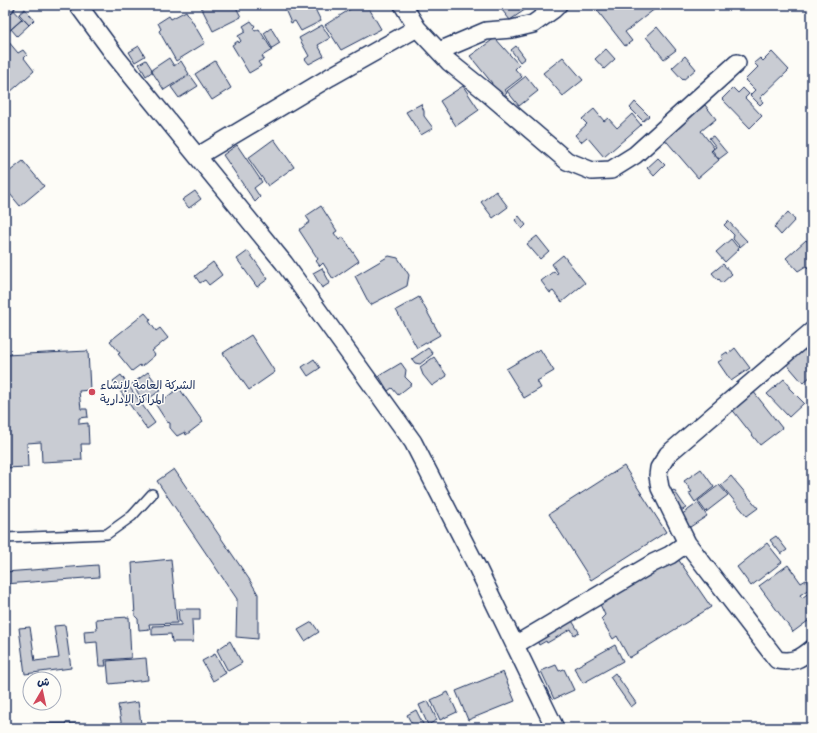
<svg xmlns="http://www.w3.org/2000/svg" width="817" height="733" viewBox="0 0 817 733" font-family="Itim,'Playpen Sans Arabic',sans-serif">
<rect width="100%" height="100%" fill="#fdfcf7"/>
<filter id="ink" filterUnits="userSpaceOnUse"><feTurbulence type="fractalNoise" baseFrequency=".025" numOctaves="2"/><feDisplacementMap in="SourceGraphic" scale="8" xChannelSelector="R" yChannelSelector="G"/><feConvolveMatrix kernelMatrix="1 2 1 2 8 2 1 2 1" color-interpolation-filters="sRGB"/></filter>
<g filter="url(#ink)">
<path fill="#c9ccd3" stroke="#1b2f5e" d="M200,5H235L241,17L213,31Z
M283,5H313L321,21L301,31L295,21L291,23Z
M357,5H367L381,29L341,50L325,25Z
M509,5H532L510,20L502,10Z
M593,5H660L625,32L632,41L625,46Z
M11,7L22,19L6,34L5,32V13Z
M25,9L34,20L29,25L19,14Z
M186,11L205,43L176,61L159,31L161,29L158,23L169,16L171,19Z
M23,19L29,25L17,36L11,29Z
M251,21L255,26L253,28L255,31L259,29L272,50L262,56L264,59L258,62L261,66L249,73L232,45L238,41L239,43L241,41L238,36L245,32V29L243,26Z
M322,25L330,38L318,45L324,56L309,64L305,59L309,56L299,38Z
M657,27L676,50L664,59L646,37Z
M271,28L280,43L272,48L264,33Z
M495,38L519,65L515,69L522,77L505,90L507,93L502,97L491,85L492,83L470,56Z
M8,41L18,53L23,50L27,55L24,58L34,71L9,93L5,88V44Z
M139,46L145,56L135,62L129,52Z
M516,46L525,58L520,62L511,50Z
M606,49L615,59L604,69L595,59Z
M772,52L789,70L760,98L763,102L760,105L750,95L755,90L745,80L758,67L754,63L760,58L763,61Z
M685,56L696,69L683,80L672,68Z
M563,57L583,80L563,96L543,73Z
M169,58L174,66L181,61L189,74L164,90L151,70Z
M146,60L153,71L146,76L139,64Z
M215,61L231,88L212,100L195,74Z
M190,75L198,86L179,98L171,87Z
M526,76L538,91L519,106L507,91Z
M463,86L479,110L456,126L440,101Z
M733,88L738,93L743,88L749,94L745,98L762,116L750,128L722,99Z
M635,102L649,116L643,121L630,108Z
M421,104L424,111V116L433,128L421,135L406,112Z
M705,105L716,119L701,131L714,148L711,151L719,160L698,178L662,136L687,116L689,118Z
M594,109L604,121L608,118L617,128L632,114L641,125L604,157L587,137L581,142L575,135L587,124L582,119Z
M713,136L727,153L719,159L712,150L716,147L709,138Z
M274,139L294,167L268,186L248,158Z
M237,145L262,182L254,188L260,197L255,202L223,155Z
M658,158L665,165L654,176L647,168Z
M23,161L44,186L20,206L5,188V175Z
M195,191L201,199L189,208L182,200Z
M496,191L508,207L493,218L481,202Z
M321,206L337,231L334,233L339,240L343,237L359,261L333,279L323,263L320,266L316,261L318,259L299,230L310,222L306,216Z
M788,212L795,220L781,235L774,227Z
M519,216L526,225L522,229L515,220Z
M728,221L747,241L740,247L733,239L734,235L724,225Z
M537,236L549,251L540,259L527,244Z
M731,239L739,249L725,262L716,252Z
M806,240L812,246V269L811,271L806,266L798,271L786,258Z
M248,251L268,279L257,287L237,259Z
M563,255L585,283L562,302L553,291L550,293L541,281L554,271L556,274L558,273L552,264Z
M389,256L398,258L409,275L407,286L370,305L355,276Z
M213,262L222,275L209,285L205,280L200,283L195,276Z
M723,264L732,274L722,283L719,279L718,280L712,273Z
M322,268L330,283L322,288L313,273Z
M419,297L440,335L417,348L396,310Z
M145,313L151,320L149,321L156,331L160,328L168,338L152,351L155,355L141,367L140,365L132,371L118,354L120,353L110,341Z
M251,335L275,372L249,390L223,353Z
M428,348L433,354L420,364L415,363L412,359Z
M735,348L750,368L731,381L718,362L723,359L721,356L727,352L728,354Z
M803,348L812,359V375L803,383L785,362Z
M540,349L554,371L537,381L541,388L524,398L506,369Z
M88,351L90,390L79,391L81,409H87L88,417L79,418V424L88,423L89,444H81L82,460L42,462L41,442L27,443L28,467L5,468V355Z
M434,357L447,376L432,386L423,375L420,367Z
M314,359L320,368L308,376L302,367Z
M401,363L406,370L405,377L412,384L398,395L392,388L388,391L379,376Z
M148,372L161,390L144,402L132,384Z
M121,375L155,423L147,429L113,381Z
M784,379L789,385V388L804,403L789,417L767,394Z
M179,388L203,422L186,435L185,432L177,436L170,428V423L167,422L156,405Z
M753,391L782,428L760,445L731,408Z
M624,466L666,532L591,580L549,514Z
M174,469L249,579L258,594V639L236,637L237,599L157,481Z
M701,469L714,487L695,502L689,493L692,492L684,481Z
M731,476L758,508L747,516L721,485Z
M719,485L728,495L706,512L698,501Z
M674,490L686,508L679,512L668,493Z
M698,503L707,516L687,529L678,517Z
M776,536L787,550L781,554L770,540Z
M767,543L782,562L751,586L737,567Z
M171,559L177,623L149,624L150,629L139,630L138,619L135,616L132,563Z
M678,559L711,607L629,658L617,636L613,639L601,619L605,615L598,600Z
M98,565L99,577L5,584V572Z
M788,565L801,583L806,580L812,587L800,595L802,598L811,591L812,593V618L793,632L759,586Z
M178,609H200V620H192L193,642H172L171,634L152,635V626L181,625V622L179,621Z
M129,617L131,658L105,660L106,666H99L97,642L85,643L84,631L97,630L96,619Z
M571,619L579,632L574,635L571,629L547,643L546,641L539,645L536,639Z
M312,622L319,632L305,641L298,630Z
M65,625L71,668L25,674L19,628L30,627L35,661L59,658L54,626Z
M230,641L242,663L228,671L217,650Z
M615,645L623,661L583,683L574,668Z
M215,654L226,673L213,681L202,661Z
M146,658L148,680L109,684L107,661Z
M556,665L559,671L564,669L574,690L554,699L541,671Z
M503,672L515,701L468,720L456,691Z
M615,673L636,703L631,707L610,677Z
M448,692L457,712L440,720L431,700Z
M428,701L437,720L428,725L419,705Z
M138,702L141,724L122,727L118,705Z
M416,710L425,728H414L407,715Z
M106,723V728H5V724Z"/>
<g fill="none" stroke-linecap="round" stroke-linejoin="round">
<defs>
<path id="lane" d="M5,538L107,534L132,516L152,494"/>
<path id="street" d="M78,5L117,58L284,263L413,442L478,569L555,728
M403,5L417,28L449,62L484,90L567,161L592,171L611,170L635,155L737,63
M5,6L6,5
M439,51L486,31L512,29L533,24L554,9L558,5
M198,156L330,77L417,28
M687,543L777,660C793,663 800,659 812,649
M515,645L653,563L670,555L687,543L660,488L658,476L659,468L668,454L812,331"/>
</defs>
<use href="#lane" stroke="#1b2f5e" stroke-width="12"/>
<use href="#street" stroke="#1b2f5e" stroke-width="20"/>
<use href="#lane" stroke="#fdfcf7" stroke-width="9"/>
<use href="#street" stroke="#fdfcf7" stroke-width="17"/>
</g>
</g>
<circle fill="#d1495b" stroke="#fdfcf7" stroke-width="1.5" cx="92" cy="392" r="4"/>
<g text-anchor="middle" stroke-width="3" stroke-linejoin="round" paint-order="stroke">
<g font-size="12" fill="#1b2f5e" stroke="#fdfcf7" text-anchor="start">
<text x="100" y="389">الشركة العامة لإنشاء<tspan x="100" dy="14">المراكز الإدارية</tspan></text>
</g>
</g>
<rect width="817" height="733" fill="none" stroke="#fdfcf7" stroke-width="20"/>
<rect x="10" y="10" width="797" height="713" fill="none" stroke="#1b2f5e" stroke-width="1.5" filter="url(#ink)"/>
<g transform="translate(42 691) rotate(9)"><circle r="19" fill="#fdfcf7" stroke="#a3aaba"/>
<path d="M0-3L7 15L0 10L-7 15Z" fill="#d1495b"/>
<text y="-6" font-size="11" font-weight="bold" text-anchor="middle" fill="#1b2f5e">ش</text>
</g>
</svg>
